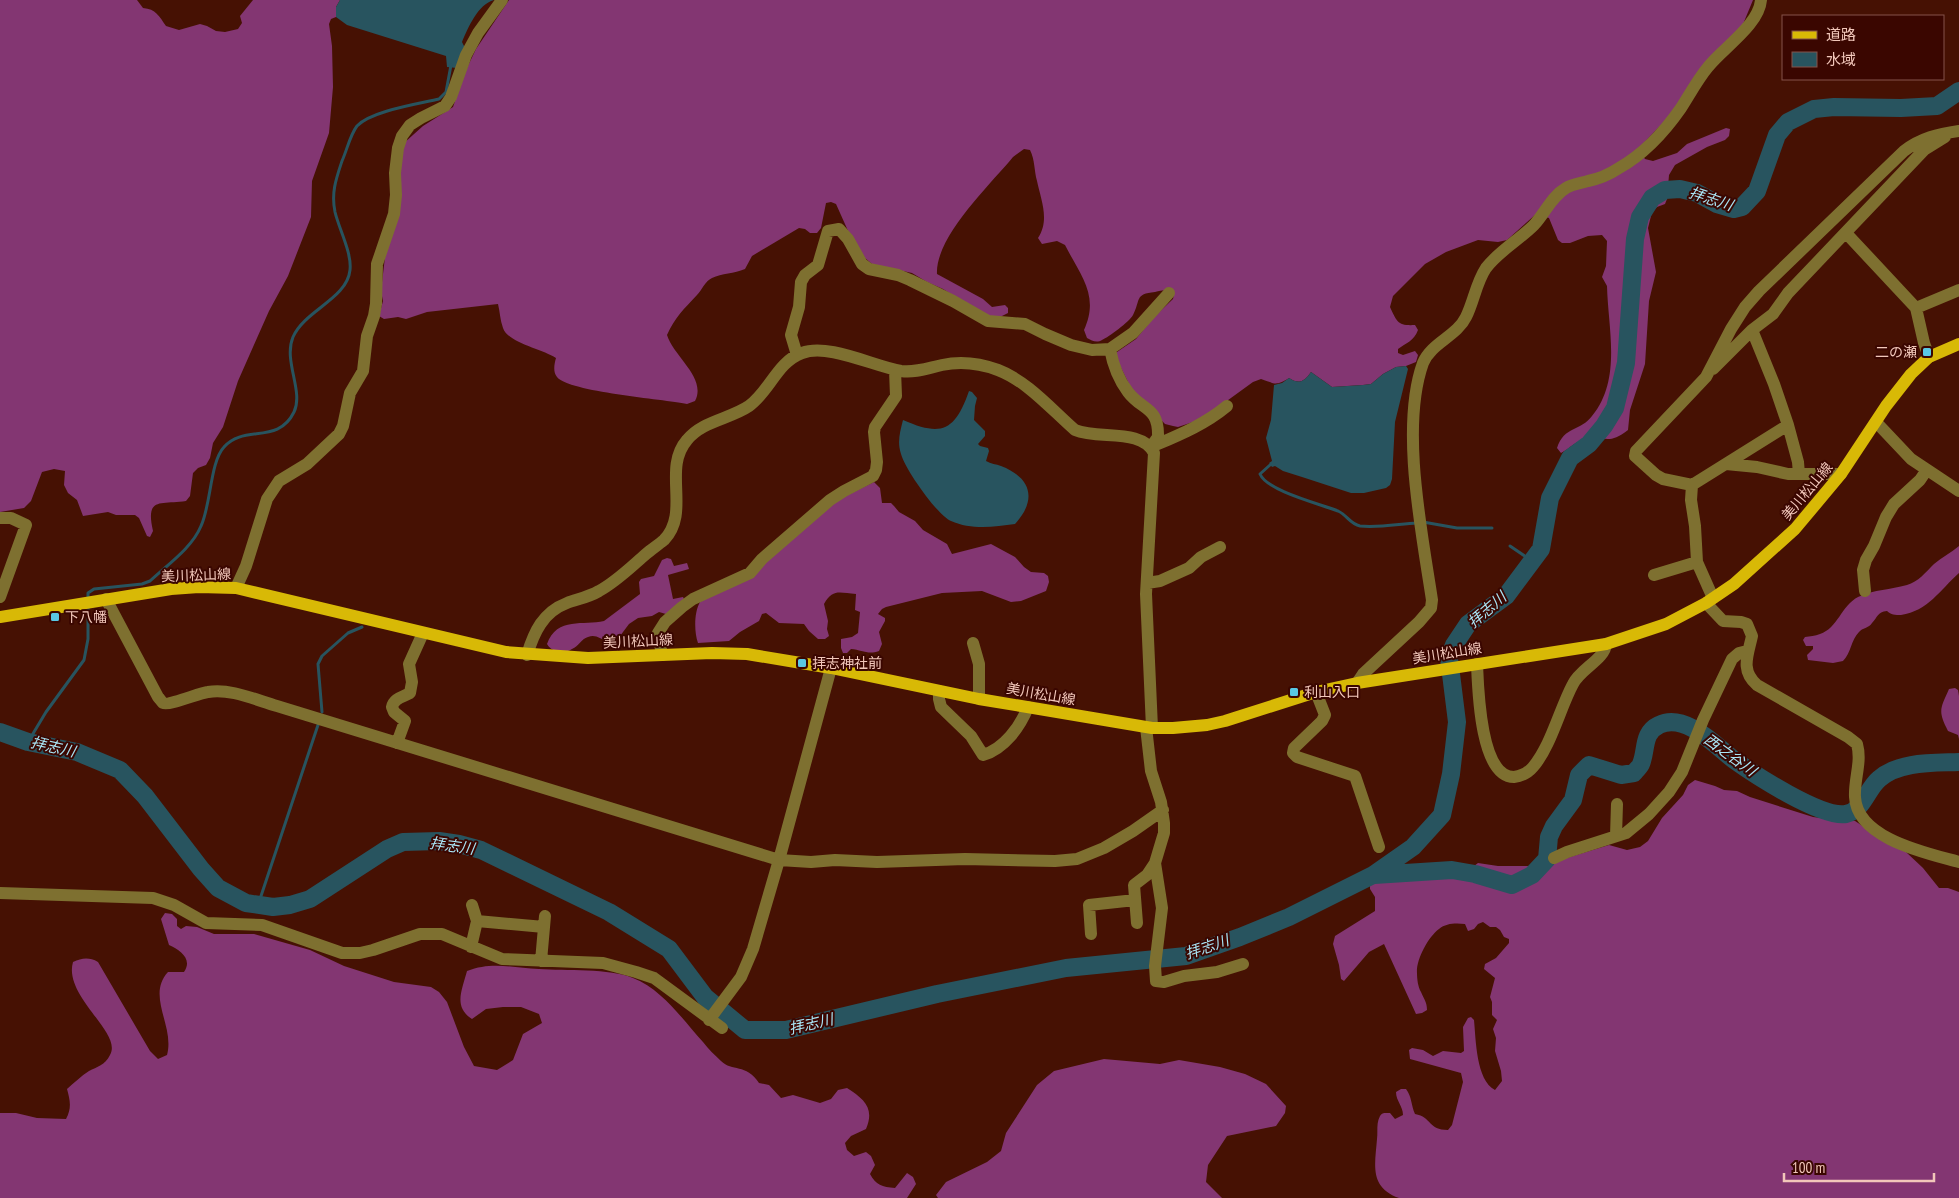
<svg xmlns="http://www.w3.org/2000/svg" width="1959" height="1198" viewBox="0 0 1959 1198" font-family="'PT Sans Narrow','Noto Sans JP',sans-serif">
<rect width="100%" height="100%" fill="#461103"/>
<path fill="#833672" d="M0,0H137L143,8C156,9 159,16 166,26L179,30L200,24L207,26L216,31L225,32L238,29L242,23L240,16L253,0H340L336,7V17L331,19L329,24L332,46L333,87L329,133L312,181L311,217L288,276L269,311L238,381L223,427L213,443L210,458L206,465L198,468L193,473L190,496L186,501C161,505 145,496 153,531L150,537L147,536L139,518L135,515H116L108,512L83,516L77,500L68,493L64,485L65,471L54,469L42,472L31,501L24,508L0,512Z
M509,0H1753L1741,29L1679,106L1638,149L1645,159L1653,161L1677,153L1687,144L1726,128L1730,129L1729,136L1725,140L1707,147L1675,165L1669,175L1667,199L1665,204L1657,207L1652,212L1648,228L1656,272L1649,301L1645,364L1630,410L1628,430C1608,446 1605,435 1585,439C1576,441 1569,449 1561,453L1557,448C1564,426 1581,431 1592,416C1622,379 1608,329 1607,286L1602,277L1606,266L1607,241L1602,235L1588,236L1570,243H1562L1558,240L1549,218L1536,214L1507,240L1498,242L1478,240L1446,252L1425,264L1393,296L1390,307C1397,322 1398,326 1415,325L1418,330C1414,341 1406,343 1398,349V353L1403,355L1415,351L1418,355L1416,362L1406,366L1396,367L1383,374L1371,384L1363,385L1332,387L1311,372C1305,381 1299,385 1289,378C1275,387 1274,383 1261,379L1253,382L1202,419L1178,427L1173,426L1165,424L1132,390L1117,360V352L1136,339L1153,318L1173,299L1174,294C1166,289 1164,290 1155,292C1134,294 1141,300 1133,315C1129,322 1109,337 1102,340C1097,343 1092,341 1087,338L1084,330C1100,295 1080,275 1065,245L1057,241L1042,244L1038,238C1050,220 1041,200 1037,181C1034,170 1035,160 1030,150L1024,149L1013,157C990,185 935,237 937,274L983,299L992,307L1005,305L1008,308V313L1000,317L990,316L976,310L943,289L927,282L912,273L872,264L865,258L849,233L836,204L831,202L826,203L821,228L817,233H810L805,229L799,228L752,256L745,269C734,274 722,273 712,278C705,281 702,290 697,295C684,309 675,317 667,335C674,357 707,378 695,401L687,404C663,399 569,392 557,377C553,372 554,365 556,358C542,349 508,343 503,328C500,320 500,312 498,304L427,312L406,319L398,317L384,319L379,316L383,301L381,291L385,257L404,143L423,126L453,107L465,72L476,49Z
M874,482L880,488L882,503H891L894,506L899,512L915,521L923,530L947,544L952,554L991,544L1015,557L1024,567L1031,572L1044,573L1048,576L1049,582L1046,591L1021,601L1011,602L982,591L942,593L886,607L882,609L878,614L885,618V621L879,632L882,644L879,651C868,655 862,650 851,649L847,653H843L841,648V639L852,637L858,633L860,612L855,610L856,594C840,593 833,588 824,604L828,621L827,629L829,636L825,639H818L809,631L804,624L779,623L766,613L762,614L759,621L740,632L729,641L698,643C694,632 694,612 700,602L764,562L831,503Z
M1959,546V573C1940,590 1928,611 1901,615C1895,615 1891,615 1887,611C1877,612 1878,617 1872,623C1869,628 1862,628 1859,632C1851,640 1851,653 1843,661L1833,663L1808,660L1807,655L1813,649V646H1806L1803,640L1805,637C1810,636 1815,636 1820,634C1838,628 1841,606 1858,597C1875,589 1890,590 1907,585C1918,582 1926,572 1934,564C1942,557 1951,553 1959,546Z
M667,558L671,559L674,566L687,563L689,569L668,575L673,599L683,597L685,601L666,614L659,612L652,616L638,618L629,624L620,636L607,641C600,639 596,634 588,637C581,639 579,646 572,649C565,654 552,653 547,644C557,616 584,626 604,621L640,594L639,582L641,579L654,576L662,560Z
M1955,688L1958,690L1959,696V739L1958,735L1948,731C1937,710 1941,708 1949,689Z
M1959,755V767L1950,771L1927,769L1898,774L1887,778L1869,796H1863L1864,789L1871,779L1885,767L1922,758Z
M1695,780L1715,786L1724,790L1737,791L1750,797L1813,817L1843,821H1855L1884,840L1906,852L1923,868L1939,888H1948L1959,892V1198H1399C1369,1187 1375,1165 1377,1139C1378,1132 1376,1123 1380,1116C1382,1112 1386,1113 1390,1113L1395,1119L1403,1115C1403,1106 1396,1101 1396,1092L1401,1089H1406C1412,1097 1411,1105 1415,1114C1432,1117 1428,1130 1448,1130L1452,1125L1463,1082L1461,1073L1410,1059L1409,1050L1412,1048L1423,1050L1433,1056L1443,1051L1461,1053L1464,1051L1463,1027L1468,1018L1471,1017L1474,1020C1476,1040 1476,1080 1495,1090L1502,1081L1501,1071L1495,1051L1496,1038L1493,1029L1497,1020L1492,1015V1002L1490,997L1495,978L1484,969L1485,964L1496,958L1509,943V939L1504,937L1500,930L1496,927H1490L1483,922L1478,924L1474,929L1468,931L1465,924C1456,923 1446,923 1439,929C1428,937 1416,960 1417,973C1417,979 1418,987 1421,992C1424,999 1427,1002 1427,1010L1422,1013L1416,1014L1384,944L1369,952L1344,981L1341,979L1339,965L1333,944L1335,936L1375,911V897L1370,889V884L1375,880L1452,873C1466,875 1468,870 1478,863L1498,866H1532L1550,863L1609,845L1627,850L1640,847L1648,841L1662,818L1683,795L1688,785Z
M165,913L172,914L177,919V926L181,929L186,926L197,927L214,934H254L310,950L344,966L394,982L431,987L439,992L447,1002L464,1047L474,1066L497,1070L513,1060L523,1034L542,1023L539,1014L521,1007H503L486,1009L472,1019C453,1007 462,990 467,971C492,961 513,968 539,969C565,971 610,968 633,978C663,990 682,1019 703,1042C708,1049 715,1055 721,1061C732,1072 746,1063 759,1083L769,1085L781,1098L793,1095L820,1103L831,1099L838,1090L847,1088C864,1099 875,1108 866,1129L851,1136L845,1143L847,1150L854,1156L866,1152L871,1156L875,1165L870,1174C876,1185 882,1187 895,1188L907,1173L913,1177L916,1184L907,1198H0V1113H16L37,1118L66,1119C72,1108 70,1100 67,1089C74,1083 81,1076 89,1071C97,1067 105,1065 110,1055C123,1033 63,996 73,962C82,958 89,957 98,962L150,1051L158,1059L167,1055C175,1026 146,996 168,972H184C193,959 180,950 169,945L161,919Z
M1104,1059L1160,1064L1179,1060L1220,1067L1245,1074L1266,1084L1286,1106L1285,1113L1276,1126L1227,1136L1208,1165L1206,1182L1222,1198H938L936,1195L946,1182L987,1162L1001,1151L1006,1133L1037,1085L1054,1071Z"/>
<path fill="#28545f" d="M340,0H494C478,4 468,28 462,42L465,48L457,68L447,67L446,56L347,25L336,17V7Z
M1406,366L1408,369L1395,422L1392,479L1390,485L1386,488L1364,493H1351L1302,477L1283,471L1275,466L1272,467L1269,463L1272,461L1266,438L1271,420L1274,385L1282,383L1289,378C1299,385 1305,381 1311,372L1332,387L1363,385L1371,384L1383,374L1396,367Z
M969,391L972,392L977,398L975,406L974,420L985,431V436L978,444L980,446L988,448L989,451L986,461C991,464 996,464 1001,466C1032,478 1037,500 1015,524C994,527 971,530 951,521C937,515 905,469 901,454C897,442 900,432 903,420C942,437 955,431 969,391Z"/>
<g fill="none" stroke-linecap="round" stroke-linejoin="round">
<path stroke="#28545f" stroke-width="3" d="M1270,465L1260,474C1267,491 1320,504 1338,511C1347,515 1350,524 1360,526C1378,528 1399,524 1417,523
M1423,522L1457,528H1492
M1510,546L1532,561
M88,599V593L94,589L142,584L150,581C167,565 192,548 201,526C211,505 210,462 224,447C244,424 278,445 294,412C304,391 283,361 293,337C305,310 347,299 350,270C352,253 339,229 335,212C331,193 336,179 342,161C347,150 350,135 357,126C371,111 418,104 439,99L446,92L451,65
M322,712L318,664L322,656L348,633L362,627
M28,742L46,712L84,660L88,639V605
M258,905L318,725"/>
<path stroke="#28545f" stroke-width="18" d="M0,732L28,742L77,752L120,770L145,796L201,869L218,888L246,903L273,907L290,905L310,899L387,849L403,842L439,841L459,844L481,850L609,912L669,949L705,997L745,1030H786L937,994L1066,968L1186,956L1240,937L1289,917L1373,875L1413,847L1442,815L1451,774L1457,722L1449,658L1454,645L1468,624L1506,596L1541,549L1550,498L1570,458L1589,444L1604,426L1615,408L1626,363L1635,239L1640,217L1652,198L1665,190L1680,189L1697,193L1717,204L1734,209L1742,207L1757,191L1777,135L1788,122L1814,109L1834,107L1901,108L1937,106L1959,91
M1374,875L1452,870L1475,874L1512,885L1532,875L1547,859L1549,837L1554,826L1573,800L1579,775L1589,765L1621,775L1634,773C1636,770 1640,767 1641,764C1647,750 1642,733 1659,725C1685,712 1716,746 1734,760C1755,775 1821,818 1846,814C1863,811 1867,789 1879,779C1899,761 1934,763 1959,762"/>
<path stroke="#7e7030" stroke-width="12" d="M1846,233L1916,308L1924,343L1929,357
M1916,308L1959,290
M1110,349L1133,333L1169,293
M797,355L791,335L799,307L801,282L805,275L818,265L828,231L839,229L848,239L862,264L869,269L898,275L910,280L953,301L988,321L1025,324L1045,334L1071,345L1092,350L1110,349C1113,365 1118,379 1128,392C1142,411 1159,406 1158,437L1151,447
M1713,369L1752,330
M1876,422L1911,459L1959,491
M1788,425L1798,462L1799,474
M1151,447C1179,435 1204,425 1227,406
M1726,464L1757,467L1788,474H1841
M1692,485L1788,425L1774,384L1752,330L1773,314L1788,293L1924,150L1945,137
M0,518H11L26,525L0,597
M1654,575L1697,562
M1147,583L1160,581L1189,568L1201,557L1220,547
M236,588L246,566L267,499L279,481L307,464L339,434L343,426L350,393L363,371L367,336L374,316L376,304L377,264L394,214L396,195L395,173L398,148L402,136L410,125L421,118L445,106L451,97L466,55L478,33L502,0
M1865,591L1863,570L1866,560L1874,546L1886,517L1894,504L1920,480L1926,471
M1713,598L1697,562L1695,526L1691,500L1692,485L1663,479L1656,475L1635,456L1636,451L1706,377L1731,329L1745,307L1759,291L1904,151C1921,138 1938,134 1959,131
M106,599L158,697C160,699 161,701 163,703C169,706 199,693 208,692C230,688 256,700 277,706L779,860L811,862L835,860L877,862L965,859L1055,861L1077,859L1104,848L1133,831L1163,810
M1706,603L1723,621L1741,622L1747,624L1752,636C1748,655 1740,670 1757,685L1848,737L1857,744C1862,762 1854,779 1855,797C1857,839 1927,853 1959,862
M973,643L979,664V699
M527,655C534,632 543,612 567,603C578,599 589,597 599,591C616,582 631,567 646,554C652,549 658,545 664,540C691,512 662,469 687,440C702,421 730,419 749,406C770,391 777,362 802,353C828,343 873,366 901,371C915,373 928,368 942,365C961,361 979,363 998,370C1027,381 1051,409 1075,430C1099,440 1141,428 1154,453L1146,594L1152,728
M662,655L658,633L665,622L682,607L693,599L750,573L762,559L830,500L844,491L873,476L876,470L877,462L874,432L875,427L896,396L895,370
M1477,664C1478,688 1480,777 1514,777C1522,776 1528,773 1533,767C1551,746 1560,708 1573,684C1580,669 1605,659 1606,644
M1357,683L1363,674L1419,622L1431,608L1432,600C1422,533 1400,427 1423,363C1431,343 1457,336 1466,317C1474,301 1476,283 1486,268C1499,251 1519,240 1534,225C1545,213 1552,196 1566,188C1572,184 1581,183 1588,181C1598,179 1610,174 1619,168C1644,154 1665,131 1681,108C1690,94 1698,79 1708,67C1723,48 1759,25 1761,0
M939,691V699L941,707L971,736L983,755C1004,749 1020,727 1028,707
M1316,692L1325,715L1322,721L1294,748L1293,753L1297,757L1355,776L1379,847
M1146,727L1151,771L1161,802L1164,823V833L1155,863L1162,908L1155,966L1156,981L1164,982L1184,976L1217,972L1243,964
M397,743L405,721L394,712L392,707C394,698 403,697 410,693L412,682L409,664L423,633
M1616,836L1617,804
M1554,858L1567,852L1626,833L1649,814L1669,792L1682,772L1703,720L1732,659L1739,653L1747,651
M0,893L153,898L174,905L206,923L262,925L342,953H360L373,950L420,934H442L502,959L603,963L636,972L654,978L722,1028
M477,921L544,927
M1137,923L1134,885L1147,875L1155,863
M1091,934L1089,905L1135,900
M471,947L477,921L472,905
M541,961L545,916
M709,1020L741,977L753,949L779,860L831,668"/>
<path stroke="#d8b906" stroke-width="12" d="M0,617L171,589L199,587L236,588L506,652L588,658L712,653L747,654L831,668L979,699L1152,728H1173L1207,725L1225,721L1316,692L1357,683L1606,644L1666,624L1706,603L1734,584L1795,529L1841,474L1886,406L1911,374L1929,357L1959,344"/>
</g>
<g fill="#59c8e4" stroke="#3a0600" stroke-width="2">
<rect x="1922" y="347" width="10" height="10" rx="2.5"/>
<rect x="50" y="612" width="10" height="10" rx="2.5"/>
<rect x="797" y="658" width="10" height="10" rx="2.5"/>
<rect x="1289" y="687" width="10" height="10" rx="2.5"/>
</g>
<g text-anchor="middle" stroke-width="4" stroke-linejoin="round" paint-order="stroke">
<g font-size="14" fill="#f2c7ba" stroke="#3a0600" text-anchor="start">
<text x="1917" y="357" text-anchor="end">二の瀬</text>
<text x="65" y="622">下八幡</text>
<text x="812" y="668">拝志神社前</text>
<text x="1304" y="697">利山入口</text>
</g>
<g font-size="14" fill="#f2c7ba" stroke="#3a0600">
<text transform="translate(1807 491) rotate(-50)" y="5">美川松山線</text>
<text transform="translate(196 575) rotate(-2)" y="5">美川松山線</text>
<text transform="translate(638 641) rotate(-3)" y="5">美川松山線</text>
<text transform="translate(1447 653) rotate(-9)" y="5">美川松山線</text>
<text transform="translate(1041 694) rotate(10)" y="5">美川松山線</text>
</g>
<g font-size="15" font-style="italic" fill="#a9e5f5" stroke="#3a0600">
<text transform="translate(1711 199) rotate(18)" y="5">拝志川</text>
<text transform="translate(1487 610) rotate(-41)" y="5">拝志川</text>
<text transform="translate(53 747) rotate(13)" y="5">拝志川</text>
<text transform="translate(1730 755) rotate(36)" y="5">西之谷川</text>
<text transform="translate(452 846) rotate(8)" y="5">拝志川</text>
<text transform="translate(1207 947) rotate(-19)" y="5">拝志川</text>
<text transform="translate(811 1024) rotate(-13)" y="5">拝志川</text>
</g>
</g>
<rect x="1782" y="15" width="162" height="65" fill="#3a0600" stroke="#84534a"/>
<rect x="1792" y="31" width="25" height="8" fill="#d8b906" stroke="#84534a"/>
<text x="1826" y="40" font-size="15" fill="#f2c7ba">道路</text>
<rect x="1792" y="52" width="25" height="15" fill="#28545f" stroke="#84534a"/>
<text x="1826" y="65" font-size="15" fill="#f2c7ba">水域</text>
<path d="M1784 1173v8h150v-8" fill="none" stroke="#f2c7ba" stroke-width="2.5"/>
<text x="1792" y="1173" font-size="15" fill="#f2c7ba" stroke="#3a0600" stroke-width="4" paint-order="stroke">100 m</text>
</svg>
